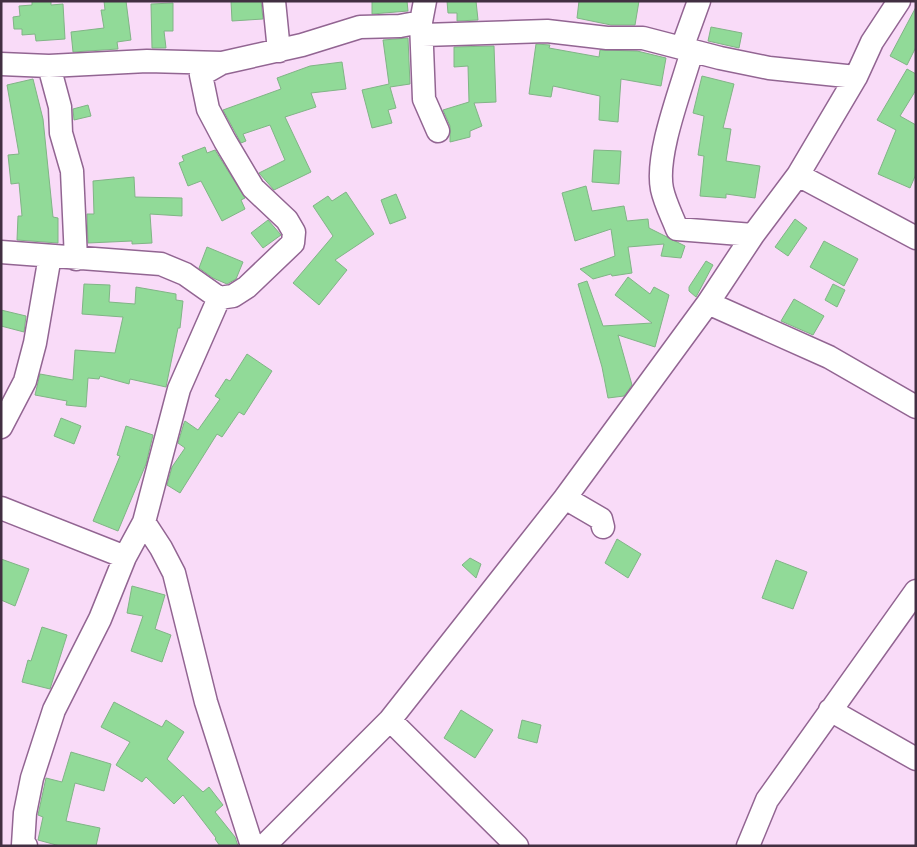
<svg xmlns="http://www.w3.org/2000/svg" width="917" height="847" viewBox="0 0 917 847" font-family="Ubuntu,sans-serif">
<rect width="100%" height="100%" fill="#f9dbf8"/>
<path fill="#91da98" stroke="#81b486" d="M32,1H51V5L63,4L65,39L36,41L35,34L22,35V29H14L13,17L20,16L19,6L32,5Z
M104,1H126L131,40L117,42L118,49L73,52L71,32L104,28L101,10H105Z
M231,1H261L263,19L232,21Z
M372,1H407L408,11L372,14Z
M447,1H476L478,20L457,21V13H448Z
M579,1H639L635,25H611L577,18Z
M173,3V31H164L166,48H152L151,4Z
M916,7V47L907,65L890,56Z
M711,27L742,33L739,48L708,41Z
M408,38L410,84L390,87L396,108L388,110L392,123L372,128L362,90L389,84L383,40Z
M536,44L550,45L549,48L599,57L600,50L637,51L666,58L661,86L621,79L618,122L599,120L600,96L553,86L551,97L529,94Z
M494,46L496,102L474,103L482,126L470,131V137L450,142V126L443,110L469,102L468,66L454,67V47Z
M342,62L346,89L311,93L316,107L285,117L311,172L274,190L259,173L285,160L270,125L243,134L246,141L241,143L223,110L281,89L277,78L310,66Z
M907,69L916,74V90L900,116L916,125V174L910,188L878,174L896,130L877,120Z
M702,76L734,84L723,128L731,129L726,161L760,166L755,198L726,194V198L700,196L704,156L698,155L704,116L693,113Z
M33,79L43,119L53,217L58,218V243L17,240L18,216H22L19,183L11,184L8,155L19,154L7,85Z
M88,105L91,116L74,120L73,109Z
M205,147L207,153L215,150L245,198L241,200L245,209L222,221L201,181L188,186L179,163L184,161L182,156Z
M594,150L621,151L619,184L592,182Z
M134,177L135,197L182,198V216L150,214L152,243L132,244V241L88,243L87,214H94L93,181Z
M586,186L592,211L624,206L627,221L648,219L649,228L685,246L681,258L661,256L664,244L628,247L632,273L612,276L611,274L593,279L580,269L615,256L611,229L575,241L562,193Z
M346,192L374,234L335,260L347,270L319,305L293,283L333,236L313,206L328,196L332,201Z
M396,194L406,218L390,224L381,200Z
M795,219L807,228L788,256L775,247Z
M268,220L281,235L263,248L251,233Z
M824,241L858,259L844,286L810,267Z
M207,247L243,262L236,279L227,284L213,278L199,268Z
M706,261L713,265L696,297L689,291V287Z
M628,277L650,294L654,287L669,295L655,347L618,335L632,385L624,396L608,398L602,367L578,284L587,281L603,326L652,323L615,295Z
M84,284L110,285L109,302L135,304L136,287L176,294V300L183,301L180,328H178L166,387L130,379L129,384L100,376L99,379L88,378L86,407L66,405L67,401L35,395L40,374L73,380L75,350L115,353L123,317L82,314Z
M833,284L845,290L837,307L825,300Z
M794,299L824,316L813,335L781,321Z
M1,310L26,316L24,332L1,326Z
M247,354L272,371L244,415L239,412L222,437L217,434L180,493L167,485L172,467L185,448L178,443L184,423L185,421L198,430L220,399L215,396L226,379L230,381Z
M61,418L81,426L74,444L54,436Z
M126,426L153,435L146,464L118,531L93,521L120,456L117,455Z
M617,539L641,554L628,578L605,563Z
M470,558L481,564L476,578L462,565Z
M1,559L29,569L15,606L1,600Z
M776,560L807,572L793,609L762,598Z
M132,586L165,595L155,629L171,635L162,662L131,651L143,616L127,613Z
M42,627L67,635L50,689L22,682L28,660L31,661Z
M114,702L162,727L166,720L184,732L167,759L203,792L209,787L223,805L215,812L235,837L238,846H220L215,839L216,838L183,795L174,804L146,777L142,782L116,765L130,742L101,727Z
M461,710L493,730L475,758L444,738Z
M522,720L541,725L537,743L518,738Z
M71,752L111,764L104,791L75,783L66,821L100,828L96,846H60L38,840L43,817L38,815L46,778L62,782Z"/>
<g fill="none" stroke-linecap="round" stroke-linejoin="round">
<defs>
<path id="minor" d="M274,1L279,51
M425,1L421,22L424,99L438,131
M423,35L547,31L607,38H643L720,58L769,68L856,77
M682,48L699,1
M692,51C682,87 655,154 662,189C665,203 672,216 677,229L753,235
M1,64L49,66L60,107L61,133L72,171L76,259
M49,66L147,61L222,63
M798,175L916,238
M1,252L161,264L185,274L219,298L233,296L247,287L293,243L294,232L287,220L253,188L225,141L208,109L201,75L222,63L302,45L360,27L400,26L421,22
M708,303L829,357L916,407
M1,427L25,381L35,343L50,256
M565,498L601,519L603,527
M1,508L125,557
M144,522L161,548L174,573L206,702L252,846
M830,710L916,759
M390,720L517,846
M26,846L23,845L25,813L32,778L54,710L100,619L125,557L144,522L179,389L219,298
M264,846L390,720L565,498L708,303L753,235L798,175L856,77L872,42L899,1
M748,846L767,800L916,591"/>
</defs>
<use href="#minor" stroke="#926592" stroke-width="25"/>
<use href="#minor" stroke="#fff" stroke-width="22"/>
</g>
<rect width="917" height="847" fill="none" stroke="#422f42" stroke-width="5"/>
</svg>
